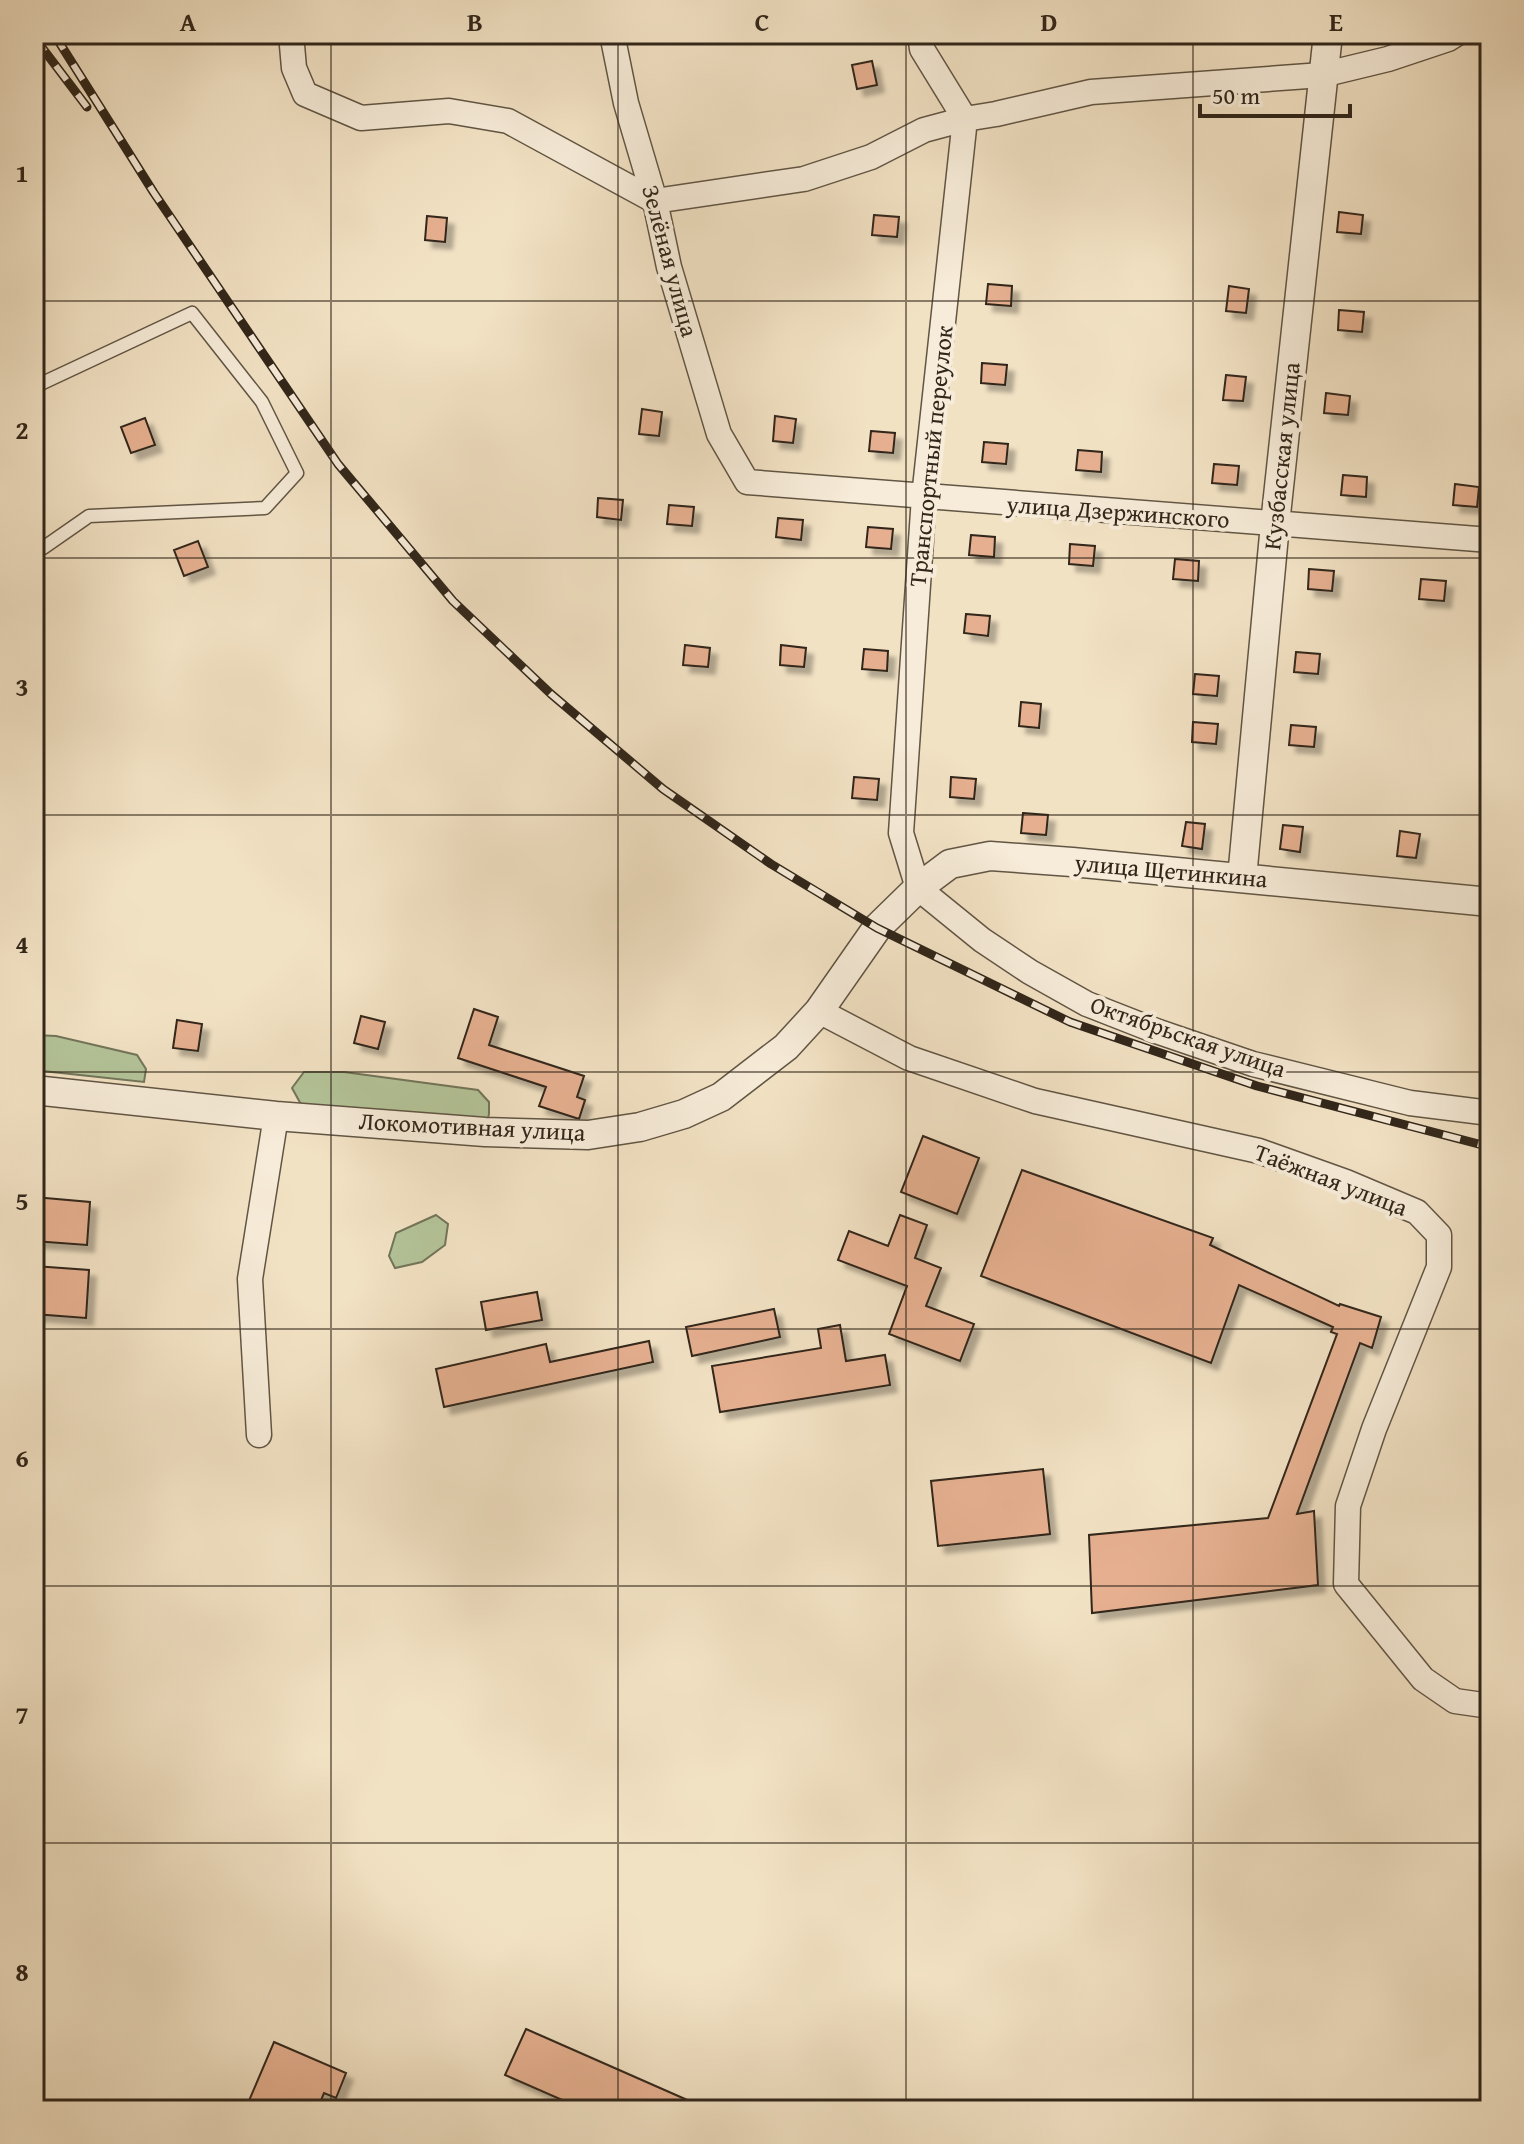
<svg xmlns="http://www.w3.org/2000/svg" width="1524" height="2144" viewBox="0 0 1524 2144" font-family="'Gentium Book Plus',serif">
<defs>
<filter id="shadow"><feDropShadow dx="7" dy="7" stdDeviation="2" flood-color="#0004"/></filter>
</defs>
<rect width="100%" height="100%" fill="#f2e2c4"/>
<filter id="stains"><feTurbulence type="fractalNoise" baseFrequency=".0025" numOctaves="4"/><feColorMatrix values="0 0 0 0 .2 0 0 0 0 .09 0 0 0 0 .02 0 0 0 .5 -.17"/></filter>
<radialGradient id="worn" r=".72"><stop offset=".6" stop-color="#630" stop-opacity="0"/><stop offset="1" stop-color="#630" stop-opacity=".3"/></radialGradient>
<path fill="#b4c499" stroke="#72755a" stroke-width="2" d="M34,1035L56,1036L137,1055L146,1069L144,1082L34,1070Z
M304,1072H344L478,1090L489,1102V1114L485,1132L308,1117L292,1088Z
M436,1215L448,1224L445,1245L422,1262L395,1268L389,1256L396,1233Z"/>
<path fill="#e6b090" stroke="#31261a" stroke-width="2" filter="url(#shadow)" d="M872,61L877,85L857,89L852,65Z
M1339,212L1363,215L1361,234L1337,232Z
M874,215L899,217L897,237L872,235Z
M427,216L447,218L445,242L425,240Z
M1483,216H1490V241H1481Z
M988,284L1012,286L1011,306L986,304Z
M1229,286L1249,289L1246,313L1226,311Z
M1339,310L1364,312L1362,332L1338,330Z
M982,363L1007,365L1005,385L981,383Z
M1226,375L1246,377L1243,401L1223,400Z
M1326,393L1350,396L1348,415L1324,413Z
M642,409L662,412L659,436L639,434Z
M775,416L796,419L793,443L773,441Z
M145,418L155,445L131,453L121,427Z
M871,431L895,433L893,453L869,451Z
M984,442L1008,444L1006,464L982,462Z
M1078,450L1102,452L1101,472L1076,470Z
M1214,464L1239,466L1237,485L1212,483Z
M1343,475L1367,477L1366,497L1341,495Z
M1455,484L1479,487L1477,507L1453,505Z
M598,498L623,500L621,520L597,517Z
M669,505L694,507L692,526L667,524Z
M778,518L803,520L801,540L776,537Z
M868,527L893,529L891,549L866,547Z
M971,535L995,537L994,557L969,555Z
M198,541L208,567L184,576L174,550Z
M1070,544L1095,546L1093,566L1069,564Z
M1175,559L1199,561L1198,581L1173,579Z
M1309,569L1334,571L1332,591L1308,589Z
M1421,579L1446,581L1444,601L1419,599Z
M966,614L990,616L988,636L964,633Z
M685,645L710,648L708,667L683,665Z
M781,645L806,648L804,667L780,665Z
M864,649L888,651L887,671L862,669Z
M1296,652L1320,654L1318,674L1294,672Z
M1195,674L1219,676L1217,696L1193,694Z
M1021,702L1041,704L1039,728L1019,726Z
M1193,722L1218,724L1216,744L1192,742Z
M1291,725L1316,727L1314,747L1289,745Z
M854,777L879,779L877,800L852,798Z
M951,777L976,779L974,799L950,797Z
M1023,813L1048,815L1046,835L1021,833Z
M1186,822L1205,824L1202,849L1182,846Z
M1283,825L1303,827L1300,852L1280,849Z
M1400,831L1420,834L1416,858L1397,856Z
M474,1009L498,1017L489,1045L584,1076L577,1097L585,1100L579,1119L539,1106L546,1087L458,1058Z
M361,1016L385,1022L378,1049L354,1043Z
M177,1020L202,1024L198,1051L173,1048Z
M923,1136L979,1158L957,1214L901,1192Z
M1022,1170L1213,1238L1210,1245L1339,1306L1340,1304L1381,1317L1372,1348L1360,1343L1297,1514L1314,1511L1318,1585L1092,1613L1089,1535L1268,1518L1337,1334L1331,1332L1333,1327L1239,1285L1211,1363L981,1276Z
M34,1197L90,1202L87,1245L34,1241Z
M900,1215L927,1225L915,1258L941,1268L926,1306L974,1324L960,1361L889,1334L907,1286L838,1260L849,1231L888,1246Z
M34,1266L89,1270L86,1318L34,1314Z
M537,1292L542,1320L486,1330L481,1302Z
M774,1309L780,1337L692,1356L686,1327Z
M840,1325L846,1361L885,1355L890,1385L720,1412L712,1366L821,1348L818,1329Z
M649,1341L653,1362L444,1407L436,1369L546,1344L550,1362Z
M1043,1469L1050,1534L938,1546L931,1481Z
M526,2029L710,2110H585L505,2075Z
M274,2042L346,2073L336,2098L324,2093L317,2110H245Z"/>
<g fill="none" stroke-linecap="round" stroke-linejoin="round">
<defs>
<path id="service" d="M34,387L192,313L262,402L297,473L265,508L89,516L43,548H34"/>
<path id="minor" d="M291,34L294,68L305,94L361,118L449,111L508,121L655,201L804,179L871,157L924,130L965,119L996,114L1091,92L1322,75L1388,59L1448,39L1456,34
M612,34L626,103L655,201L669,267L719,434L747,482L1490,540
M920,34L922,49L965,119L924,497L901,833L918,888L982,940L1030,972L1087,1004L1156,1031L1253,1064L1410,1103L1490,1113
M819,1011L909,1058L1035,1101L1259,1151L1346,1182L1417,1212L1439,1235V1267L1374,1429L1348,1506L1346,1584L1423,1679L1455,1701L1490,1706
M259,1435L250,1279L276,1116"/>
<path id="tertiary" d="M1242,878L1275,524L1328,34
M34,1090L276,1116L485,1132L588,1135L640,1127L684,1114L721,1097L786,1047L819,1011L877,928L918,888L950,864L990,856L1072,862L1490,902"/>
</defs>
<use href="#service" stroke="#615544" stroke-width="15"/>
<use href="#minor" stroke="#615544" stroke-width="27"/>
<use href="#tertiary" stroke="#615544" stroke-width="31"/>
<use href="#service" stroke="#f7ecd9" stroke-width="12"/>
<use href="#minor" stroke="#f7ecd9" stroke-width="24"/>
<use href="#tertiary" stroke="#f7ecd9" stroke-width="28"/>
<defs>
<path id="rail" d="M54,34L154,193L338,464L453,601L551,694L663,789L771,864L877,928L1070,1022L1257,1086L1490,1147
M34,37L87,107"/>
</defs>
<use href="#rail" stroke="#31261a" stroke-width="9"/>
<use href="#rail" stroke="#f7ecd9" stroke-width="6" stroke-dasharray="18" stroke-linecap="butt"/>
</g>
<path fill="none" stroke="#31261a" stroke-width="2" stroke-opacity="0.55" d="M331,34V2110M618,34V2110M906,34V2110M1193,34V2110M34,301H1490M34,558H1490M34,815H1490M34,1072H1490M34,1329H1490M34,1586H1490M34,1843H1490"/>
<g text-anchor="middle" stroke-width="8" stroke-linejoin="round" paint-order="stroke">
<g font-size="24" fill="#31261a" stroke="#f7ecd9">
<text transform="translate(670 261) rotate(75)" y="8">Зелёная улица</text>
<text transform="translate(931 456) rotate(-84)" y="8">Транспортный переулок</text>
<text transform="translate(1282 456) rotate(-84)" y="8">Кузбасская улица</text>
<text transform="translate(1118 512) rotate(4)" y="8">улица Дзержинского</text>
<text transform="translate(1171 871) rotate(5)" y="8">улица Щетинкина</text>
<text transform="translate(1188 1037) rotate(19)" y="8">Октябрьская улица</text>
<text transform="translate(472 1127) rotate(3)" y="8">Локомотивная улица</text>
<text transform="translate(1331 1180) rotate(21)" y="8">Таёжная улица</text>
</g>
</g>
<rect width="1524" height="2144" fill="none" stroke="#f2e2c4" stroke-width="88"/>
<path d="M1200 104v12h150v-12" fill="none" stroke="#31261a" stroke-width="4"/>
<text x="1212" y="104" font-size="24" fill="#31261a" stroke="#f7ecd9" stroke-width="6" paint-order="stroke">50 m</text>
<rect x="44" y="44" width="1436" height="2056" fill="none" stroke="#31261a" stroke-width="3"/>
<g font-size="26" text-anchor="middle" font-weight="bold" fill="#31261a">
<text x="188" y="31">A</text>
<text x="475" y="31">B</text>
<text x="762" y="31">C</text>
<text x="1049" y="31">D</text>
<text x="1336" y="31">E</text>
<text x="22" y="182">1</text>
<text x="22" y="439">2</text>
<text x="22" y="696">3</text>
<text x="22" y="953">4</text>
<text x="22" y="1210">5</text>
<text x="22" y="1467">6</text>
<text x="22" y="1724">7</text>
<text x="22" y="1981">8</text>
</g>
<rect width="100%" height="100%" filter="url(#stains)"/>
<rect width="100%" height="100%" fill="url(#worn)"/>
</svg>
